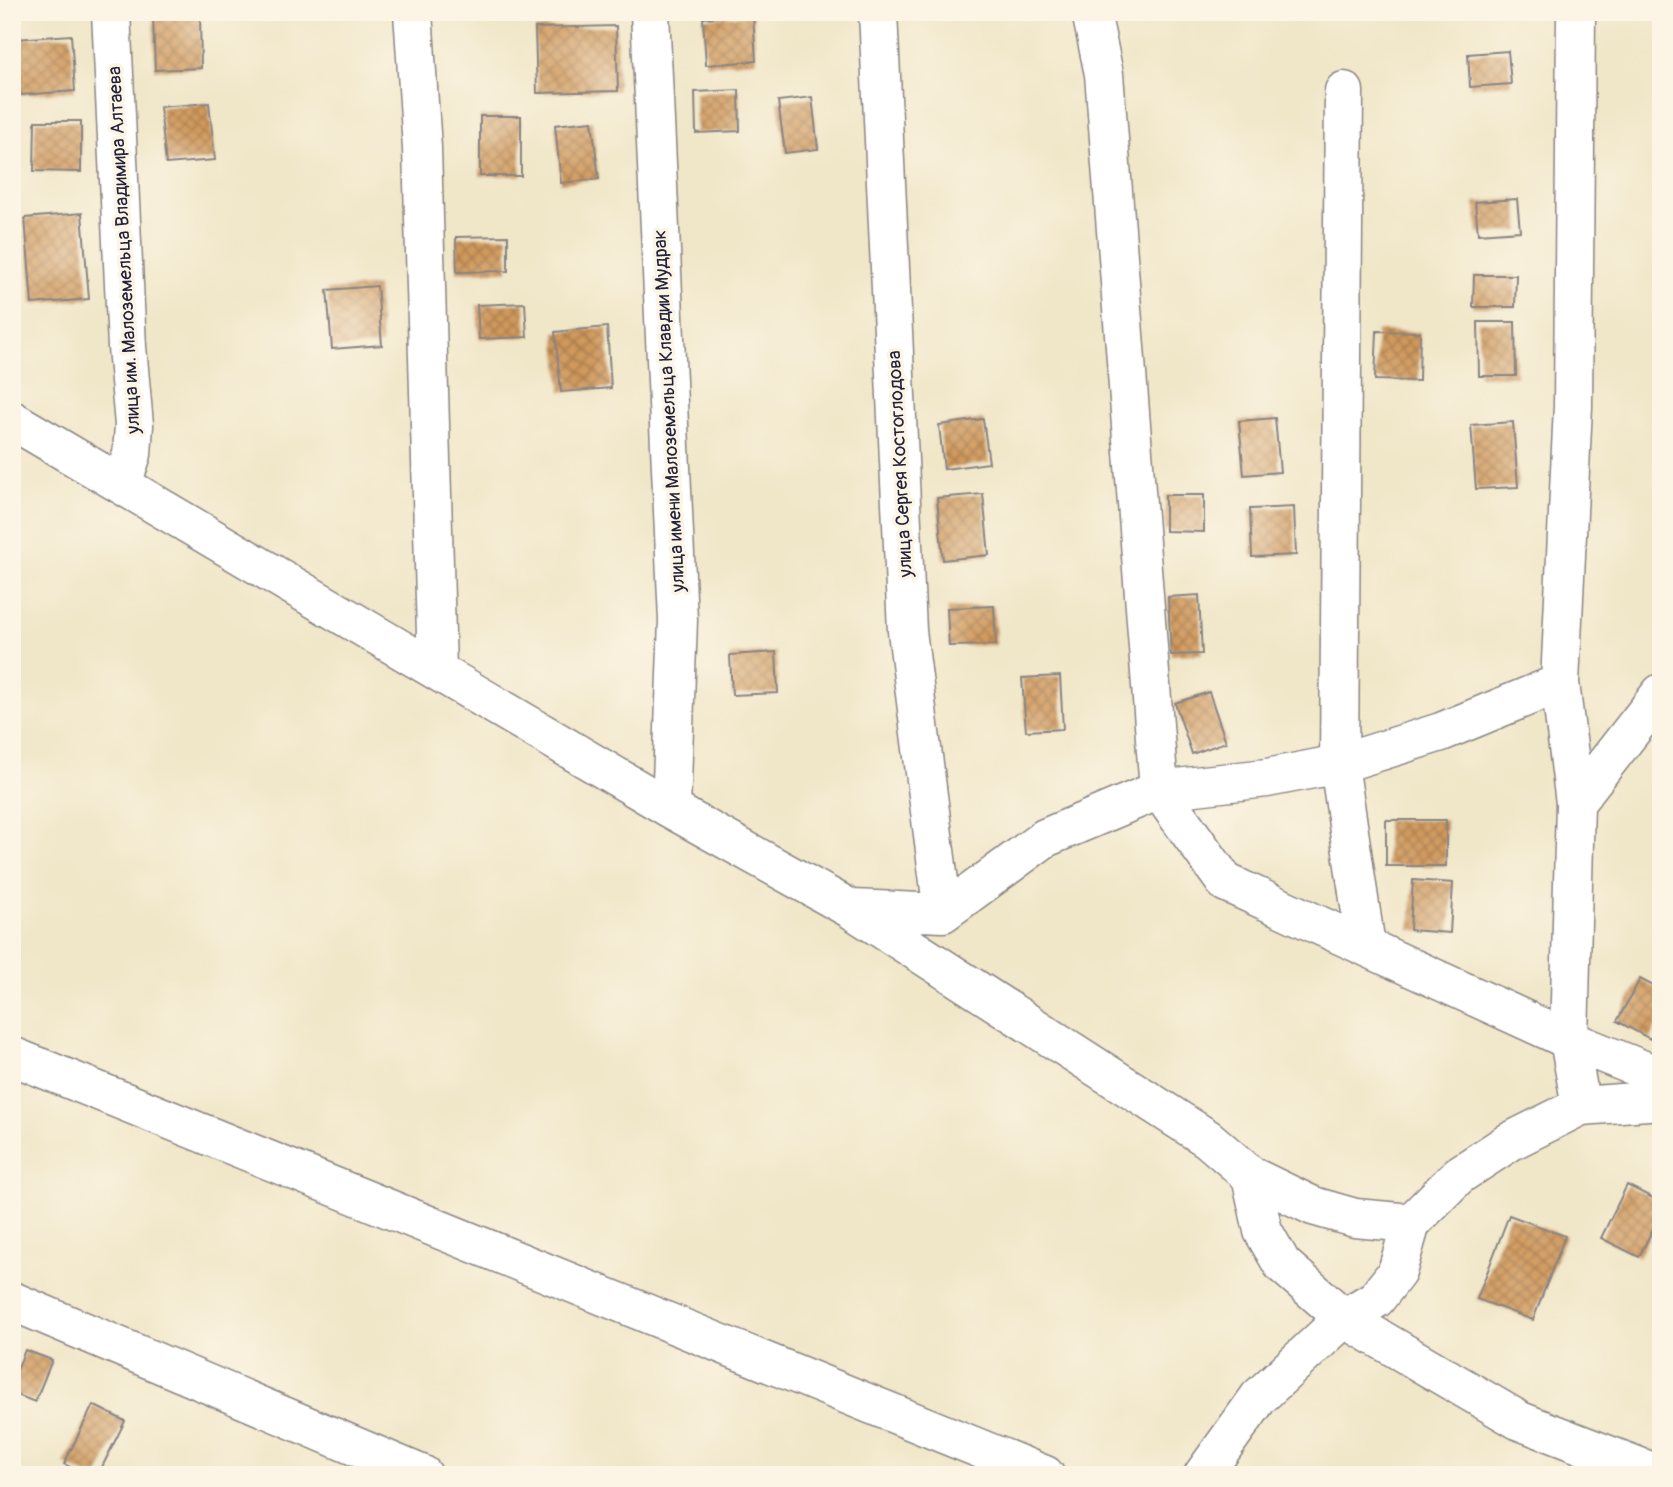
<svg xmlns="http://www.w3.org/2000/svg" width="1673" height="1487" viewBox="0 0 1673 1487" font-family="Pangolin,sans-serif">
<defs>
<pattern id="building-cross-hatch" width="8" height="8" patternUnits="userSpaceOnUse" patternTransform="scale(1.75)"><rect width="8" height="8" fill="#d0995c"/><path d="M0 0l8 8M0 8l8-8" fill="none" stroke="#a87c4d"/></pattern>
</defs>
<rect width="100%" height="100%" fill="#fcf5e5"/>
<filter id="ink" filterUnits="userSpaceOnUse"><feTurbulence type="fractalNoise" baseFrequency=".0143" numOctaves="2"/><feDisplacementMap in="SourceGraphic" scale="14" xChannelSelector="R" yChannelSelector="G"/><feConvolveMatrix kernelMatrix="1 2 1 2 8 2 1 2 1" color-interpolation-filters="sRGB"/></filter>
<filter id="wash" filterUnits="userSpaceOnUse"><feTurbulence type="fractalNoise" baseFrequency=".00686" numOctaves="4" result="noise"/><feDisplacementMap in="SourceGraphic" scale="28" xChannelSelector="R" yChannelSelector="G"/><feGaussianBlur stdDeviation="1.57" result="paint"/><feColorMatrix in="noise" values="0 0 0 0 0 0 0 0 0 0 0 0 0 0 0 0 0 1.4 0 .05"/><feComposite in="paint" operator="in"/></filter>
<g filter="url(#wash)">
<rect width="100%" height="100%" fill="#f0e6c8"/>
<g id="blocks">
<path fill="url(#building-cross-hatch)" d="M200,15L201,68L155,70L153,17Z
M753,15L756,61L706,65L703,18Z
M616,26L618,91L537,93L535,28Z
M71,35L75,91L20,95L16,39Z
M1508,51L1511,84L1470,87L1468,54Z
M739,90L740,131L696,133L695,92Z
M812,97L818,149L785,153L778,101Z
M209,103L215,160L166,164L160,107Z
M480,116H521V176H480Z
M35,121H81V172L34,171Z
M592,121L599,179L561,183L555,125Z
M1517,199L1520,231L1478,234L1475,202Z
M82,213L89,299L32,304L25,218Z
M508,236V271L457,272L456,237Z
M1474,275H1516L1515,307H1473Z
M377,286L382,345L332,349L327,290Z
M525,303L527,337L479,339L477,305Z
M1478,322H1515L1516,376H1479Z
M607,327L611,388L561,392L555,332Z
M1377,331L1420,332L1419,381L1375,380Z
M1275,418L1280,472L1244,475L1239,421Z
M983,419L989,463L944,469L939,425Z
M1513,422L1518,487L1476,489L1471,425Z
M983,494L989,555L943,560L937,498Z
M1165,495H1204V532L1165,531Z
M1294,507L1296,555L1252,557L1250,509Z
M1199,595L1202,654L1171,655L1168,597Z
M994,606L996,645L949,646L947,608Z
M776,652L778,693L732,695L730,655Z
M1060,676L1063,729L1026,731L1022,678Z
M1209,692L1226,742L1192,754L1175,703Z
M1386,820H1446V866H1386Z
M1413,880L1453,883L1450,933L1410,930Z
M1640,979L1661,990V1019L1650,1039L1617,1021Z
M1627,1185L1661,1202V1213L1639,1257L1601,1238Z
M1509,1215L1565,1236L1533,1320L1477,1299Z
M25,1350L52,1360L35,1402L12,1393V1383Z
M93,1405L125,1421L98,1475H86L64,1464Z"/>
</g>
</g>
<g filter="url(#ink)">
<use href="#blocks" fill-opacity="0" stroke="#898482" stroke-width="2"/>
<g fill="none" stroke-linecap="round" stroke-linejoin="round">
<defs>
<path id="minor" d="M111,12L127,347L134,425L132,454L122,485
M413,12L422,148L437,669
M650,12L678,620L671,809
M878,12L907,631L943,913
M1091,12L1104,74L1159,790L1225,882L1569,1040L1661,1077
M1576,12L1573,406L1560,683L1575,803L1569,1040L1581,1106
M1344,91L1339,764L1366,946
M12,420L671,809L851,909L1208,1139L1251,1176L1263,1231L1282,1264L1344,1318L1520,1421L1660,1475
M1575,803L1661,693
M853,909L943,913L1045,838L1159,790L1267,778L1339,764L1441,732L1560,683
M12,1056L1045,1475
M1251,1176L1313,1206L1355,1218L1411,1223
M12,1301L423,1475
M1203,1475L1259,1397L1344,1318L1376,1299L1397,1272L1411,1223L1459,1175L1511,1141L1581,1106L1661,1100"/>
</defs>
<use href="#minor" stroke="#898482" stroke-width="41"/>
<use href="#minor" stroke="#fff" stroke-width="38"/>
</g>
</g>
<g text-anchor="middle" stroke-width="7" stroke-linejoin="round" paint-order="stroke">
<g font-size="19" fill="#22223b" stroke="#fcf5e5">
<text transform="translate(123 250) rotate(-93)" y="7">улица им. Малоземельца Владимира Алтаева</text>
<text transform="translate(668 411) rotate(-93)" y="7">улица имени Малоземельца Клавдии Мудрак</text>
<text transform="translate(899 464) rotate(-93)" y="7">улица Сергея Костоглодова</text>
</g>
</g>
<rect width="1673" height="1487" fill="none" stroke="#fcf5e5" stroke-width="42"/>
</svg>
